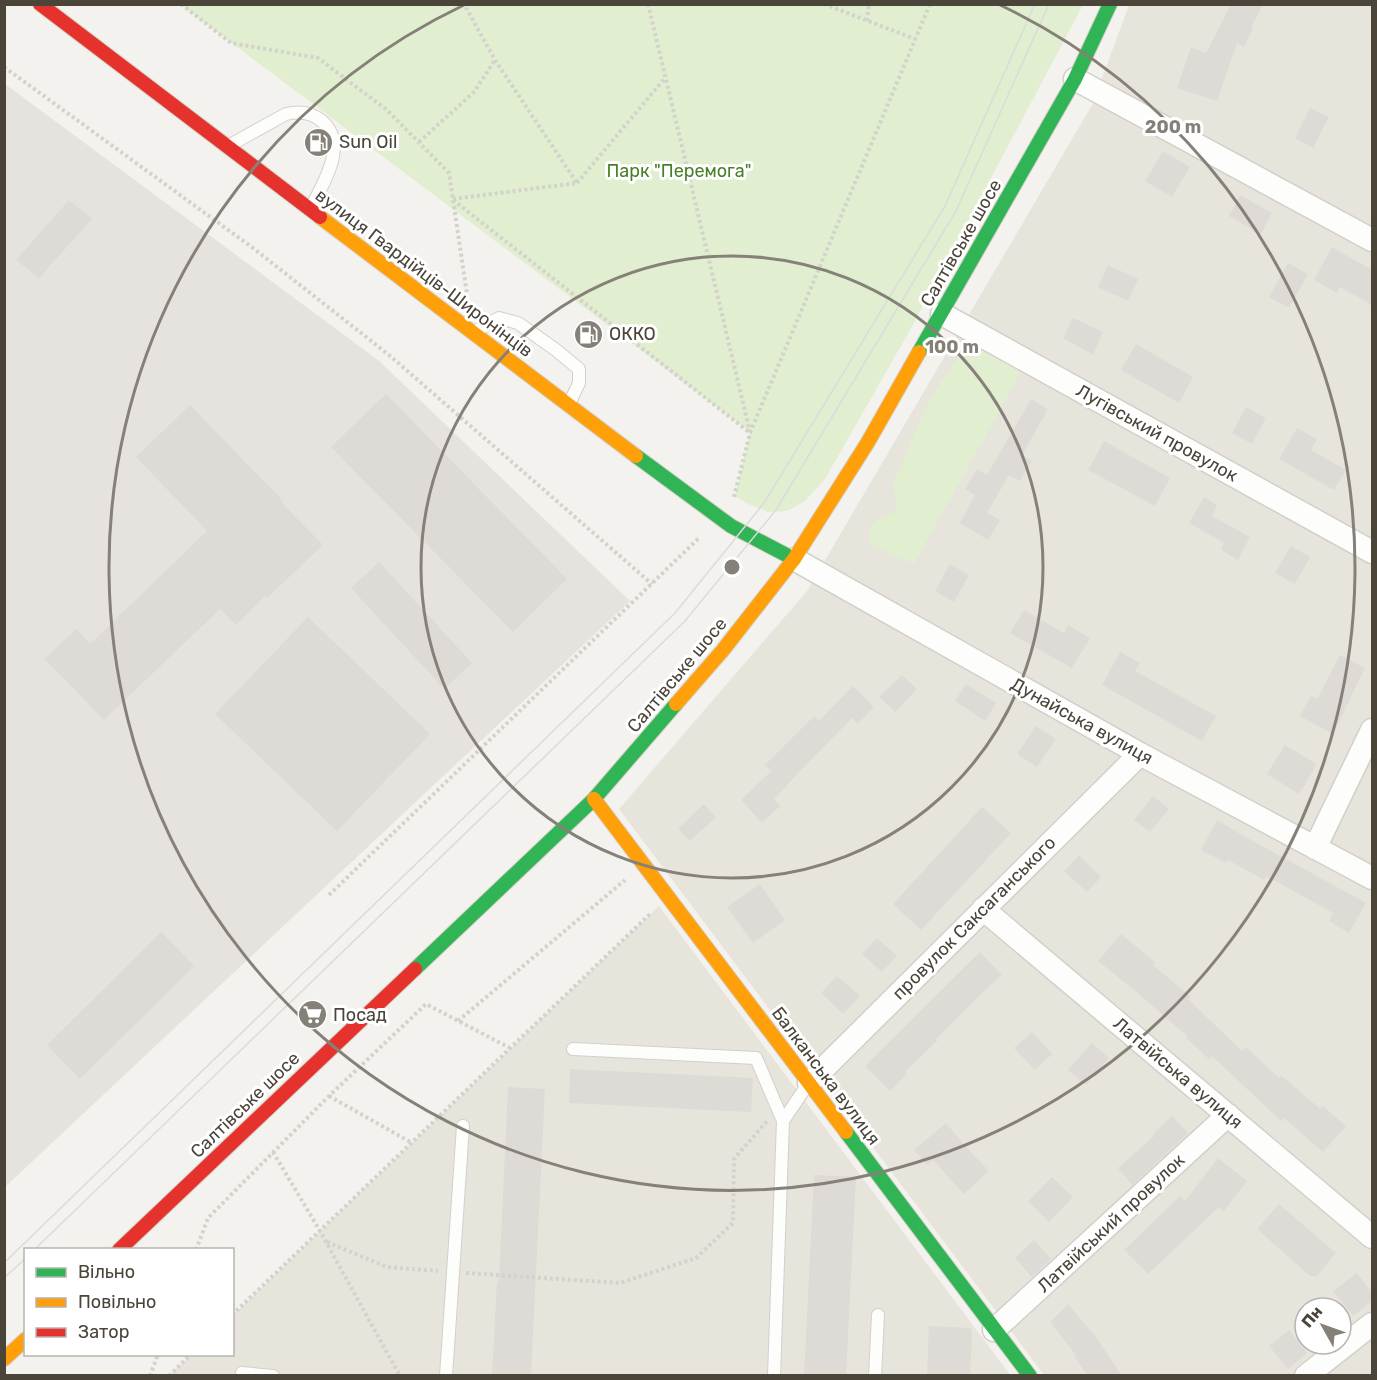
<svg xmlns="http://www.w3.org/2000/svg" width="1377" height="1380" viewBox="0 0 1377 1380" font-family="Rubik,sans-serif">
<rect width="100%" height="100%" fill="#f4f2ee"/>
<path fill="#e7e4dc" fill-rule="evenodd" d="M1129,5H1372V1375H1044L619,809L807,591L1092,105ZM1305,1308H1341V1344H1305Z
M659,906L1011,1376H169L191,1355L232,1354L233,1315Z"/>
<path fill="#e6e2de" d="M5,84L378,360L630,601L5,1187Z"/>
<path fill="#e1eecf" d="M181,5H1083L914,323L825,479L805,501L787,511L768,512L746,503L735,496L750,432Z
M975,343L1013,364L1020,374L914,564L870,544C867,521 876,520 896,511V497L893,484L930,398L966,346Z"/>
<path fill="#dedbd6" d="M1231,4H1263L1251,28L1253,29L1244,47L1237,43L1217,101L1177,88L1191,47L1206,53Z
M1310,108L1329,117L1313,148L1295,138Z
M315,129L323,136L325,143V150L320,156L304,142Z
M1163,151L1190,167L1172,197L1145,181Z
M1240,195L1272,213L1261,234L1229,216Z
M69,200L92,219L39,278L16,260Z
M1332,247L1372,270V305L1340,287L1337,293L1314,280Z
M1288,263L1308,274L1289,308L1269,297Z
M1108,265L1138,279L1128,301L1098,287Z
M1073,318L1103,332L1093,355L1063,338Z
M1136,344L1193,377L1179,403L1121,370Z
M386,394L567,579L513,632L331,447Z
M1031,399L1048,409L1022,455L1032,461L1020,481L1009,475L987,513L1000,520L988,540L960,523L975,495L965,489L977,469L987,475Z
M190,405L283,501L282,503L323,545L267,598L265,596L236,625L220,609L104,720L45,659L76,629L90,644L207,531L136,457Z
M1246,407L1266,418L1252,444L1232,433Z
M1297,428L1317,439L1311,450L1346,470L1334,490L1279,459Z
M1104,441L1170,478L1155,506L1088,470Z
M1204,497L1217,505L1212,516L1250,537L1238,560L1221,550L1224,543L1189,523Z
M1291,546L1310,557L1295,584L1275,573Z
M379,562L472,663L444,689L351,588Z
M950,564L969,575L954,602L935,591Z
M1024,610L1064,633L1068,625L1090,638L1072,668L1010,633Z
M308,617L430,734L337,831L215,714Z
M1120,652L1140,663L1135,671L1216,716L1202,741L1102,685Z
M1340,655L1365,668L1333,734L1300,716L1311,696L1317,699Z
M902,675L917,689L895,712L879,697Z
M966,684L996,703L985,721L955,701Z
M853,686L874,707L858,724L852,718L804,767L774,799L780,806L762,823L741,800L771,771L765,765L814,716L819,721Z
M1036,726L1056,739L1037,767L1017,754Z
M1285,745L1317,764L1299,794L1267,774Z
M1153,796L1169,809L1150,832L1134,820Z
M704,804L716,817L690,841L678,829Z
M982,807L1011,833L921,930L893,904Z
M1217,820L1242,835L1366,903L1349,933L1329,921L1333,913L1267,876L1264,880L1228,860L1226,863L1201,850Z
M1079,855L1101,877L1087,892L1064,871Z
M760,884L785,920L753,943L727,907Z
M161,932L194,966L80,1079L47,1045Z
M1121,934L1155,962L1153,965L1191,997L1188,999L1242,1051L1246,1047L1279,1078L1281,1075L1320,1109L1323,1106L1346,1126L1323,1152L1284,1118L1281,1121L1212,1056L1209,1059L1186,1038L1187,1036L1133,989L1098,961Z
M877,938L897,956L882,972L862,954Z
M980,952L1002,975L985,990L936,1039L938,1040L905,1072L907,1074L890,1091L865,1066Z
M837,976L860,996L843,1014L821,993Z
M1032,1032L1052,1054L1035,1070L1014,1048Z
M1092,1043L1109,1058L1086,1085L1068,1070Z
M570,1069L753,1078L751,1112L569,1103Z
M508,1087L545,1089L531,1376H492L497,1281H499Z
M1172,1116L1188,1133L1132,1185L1118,1168L1154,1136L1153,1134Z
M946,1123L965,1146L989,1171L964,1194L933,1160L927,1165L914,1150Z
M1218,1158L1247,1181L1224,1211L1219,1207L1148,1274L1124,1250L1180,1196L1185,1201Z
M814,1175L856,1177L846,1376H804Z
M1052,1177L1073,1197L1049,1222L1028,1201Z
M1279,1204L1336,1253L1317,1276H1310L1257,1229Z
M1034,1240L1051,1259L1032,1277L1015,1258Z
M1357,1273L1372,1293V1301L1353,1316L1333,1291Z
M1068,1304L1096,1337L1122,1376H1088L1074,1356L1076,1355L1050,1322Z
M929,1326L970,1328L972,1331L970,1376H927Z
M1289,1330L1307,1353L1288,1369L1269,1346Z"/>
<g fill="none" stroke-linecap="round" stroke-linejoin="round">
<defs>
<path id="lane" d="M230,145L286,114C299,111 311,112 322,121C349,145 323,183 311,208
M476,331L499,318L518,323L556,350L579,369V383L569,404
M573,1049L756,1058L783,1121
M242,1373L273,1376
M446,1376L463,1126
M774,1376L783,1121L808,1084
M875,1376L878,1315"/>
<path id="street" d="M1075,79L1372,240
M942,314L1372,552
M794,559L1140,754L1372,878
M1315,848L1372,730
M983,909L1372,1237
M809,1083L1140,754
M994,1330L1228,1115
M1306,1376L1372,1324"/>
<path id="fast" d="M919,352L1075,79L1110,4
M636,456L731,526L794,559
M415,969L594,799L676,704
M846,1132L1030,1376"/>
<path id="slow" d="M320,217L636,456
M676,704L723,650L794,559L868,442L919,352
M594,799L846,1132
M4,1359L26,1339"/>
<path id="jam" d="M40,4L320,217
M119,1250L415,969"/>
</defs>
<use href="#lane" stroke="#d2d0cb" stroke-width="14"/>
<use href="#street" stroke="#d2d0cb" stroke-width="25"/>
<use href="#fast" stroke="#d3cfc5" stroke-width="16"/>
<use href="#slow" stroke="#d3cfc5" stroke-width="16"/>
<use href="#jam" stroke="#d3cfc5" stroke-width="16"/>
<path stroke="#d3d2cc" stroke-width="4" stroke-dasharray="3 3" stroke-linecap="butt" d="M181,4L231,43L318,58L387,110L449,173L467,294
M648,4L750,432
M824,4L915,39
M867,21L869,4
M4,67L253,248L389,355L652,584
M419,142L474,92L495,60
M577,183L665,78
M453,199L577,183L495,60L464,4
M453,200L749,432
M734,497L750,433L930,4
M329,895L700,537
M458,1021L625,880
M329,1096L412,1143
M273,1152L320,1231L400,1376
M327,1242L387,1267L438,1271
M196,1250L208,1218L329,1096L426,1004L510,1048
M466,1273L620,1283L696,1258L733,1223L734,1159L768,1120
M232,1315L650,914
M150,1376L158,1354
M169,1376L191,1354"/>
<use href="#lane" stroke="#fdfdfc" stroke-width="12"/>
<use href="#street" stroke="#fdfdfc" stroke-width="22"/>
<use href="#fast" stroke="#30b455" stroke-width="14"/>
<use href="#slow" stroke="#ff9f0a" stroke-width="14"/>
<use href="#jam" stroke="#e5322d" stroke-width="14"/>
<path stroke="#dbdbda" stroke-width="1.5" d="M34,1250L685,621L776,510L956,211L1049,4
M4,1263L675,613L764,503L945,206L1035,4
M4,1278L26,1258"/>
</g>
<g fill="none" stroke="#868178" stroke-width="3">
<circle cx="732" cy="567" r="311"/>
<path d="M1000 5A623 623 0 1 1 464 5"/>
</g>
<defs>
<symbol id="fuel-disc" viewBox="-11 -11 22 22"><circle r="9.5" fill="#868178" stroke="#fff"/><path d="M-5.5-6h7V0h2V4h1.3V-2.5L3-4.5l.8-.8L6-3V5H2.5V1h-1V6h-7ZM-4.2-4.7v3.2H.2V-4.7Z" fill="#fff"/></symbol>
<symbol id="supermarket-disc" viewBox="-11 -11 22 22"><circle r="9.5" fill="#868178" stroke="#fff"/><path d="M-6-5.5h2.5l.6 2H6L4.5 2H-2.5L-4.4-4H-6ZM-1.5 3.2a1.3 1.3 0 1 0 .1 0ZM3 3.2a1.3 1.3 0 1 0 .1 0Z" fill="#fff"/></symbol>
</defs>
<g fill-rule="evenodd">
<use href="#fuel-disc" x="302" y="126" width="33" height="33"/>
<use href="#fuel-disc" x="572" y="318" width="33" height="33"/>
<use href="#supermarket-disc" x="296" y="998" width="33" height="33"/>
</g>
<g text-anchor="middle" stroke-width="6" stroke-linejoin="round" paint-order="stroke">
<g font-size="18" fill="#4b4439" stroke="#fff" text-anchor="start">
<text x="339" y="148">Sun Oil</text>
<text x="609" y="340">ОККО</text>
<text x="333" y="1021">Посад</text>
</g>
<g font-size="18" fill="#4a7f2a" stroke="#fff">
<text x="679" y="177">Парк "Перемога"</text>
</g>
<g font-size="18" fill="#4b4439" stroke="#fff">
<text transform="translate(961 243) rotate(-60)" y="6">Салтівське шосе</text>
<text transform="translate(424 273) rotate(37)" y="6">вулиця Гвардійців-Широнінців</text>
<text transform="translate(1157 433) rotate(29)" y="6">Лугівський провулок</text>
<text transform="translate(677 675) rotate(-50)" y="6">Салтівське шосе</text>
<text transform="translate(1082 721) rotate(29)" y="6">Дунайська вулиця</text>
<text transform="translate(974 918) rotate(-45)" y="6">провулок Саксаганського</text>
<text transform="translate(1178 1073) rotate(40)" y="6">Латвійська вулиця</text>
<text transform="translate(826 1076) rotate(53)" y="6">Балканська вулиця</text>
<text transform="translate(245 1105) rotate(-44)" y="6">Салтівське шосе</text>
<text transform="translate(1111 1223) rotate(-43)" y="6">Латвійський провулок</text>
</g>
</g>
<circle cx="732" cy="567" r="9" fill="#868178" stroke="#fff" stroke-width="3"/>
<g font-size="18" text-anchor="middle" font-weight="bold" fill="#868178" stroke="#fff" stroke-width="6" stroke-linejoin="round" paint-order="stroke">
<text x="1173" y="133">200 m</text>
<text x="952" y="353">100 m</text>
</g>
<rect width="1377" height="1380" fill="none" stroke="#4b4439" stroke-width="12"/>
<rect x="24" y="1248" width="210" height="108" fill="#ffffff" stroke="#b7b4b0" stroke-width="1.5"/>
<rect x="36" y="1268" width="30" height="9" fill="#30b455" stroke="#b7b4b0" stroke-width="1.5"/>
<text x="78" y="1278" font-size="18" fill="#4b4439">Вільно</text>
<rect x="36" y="1298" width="30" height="9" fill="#ff9f0a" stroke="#b7b4b0" stroke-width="1.5"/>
<text x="78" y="1308" font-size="18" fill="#4b4439">Повільно</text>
<rect x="36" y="1328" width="30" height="9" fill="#e5322d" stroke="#b7b4b0" stroke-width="1.5"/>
<text x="78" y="1338" font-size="18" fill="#4b4439">Затор</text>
<g transform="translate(1323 1326) rotate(310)"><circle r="28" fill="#ffffff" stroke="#b7b4b0" stroke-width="1.5"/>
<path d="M0-4.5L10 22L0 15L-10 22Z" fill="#868178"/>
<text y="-9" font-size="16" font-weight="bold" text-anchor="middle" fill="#4b4439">Пн</text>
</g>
</svg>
